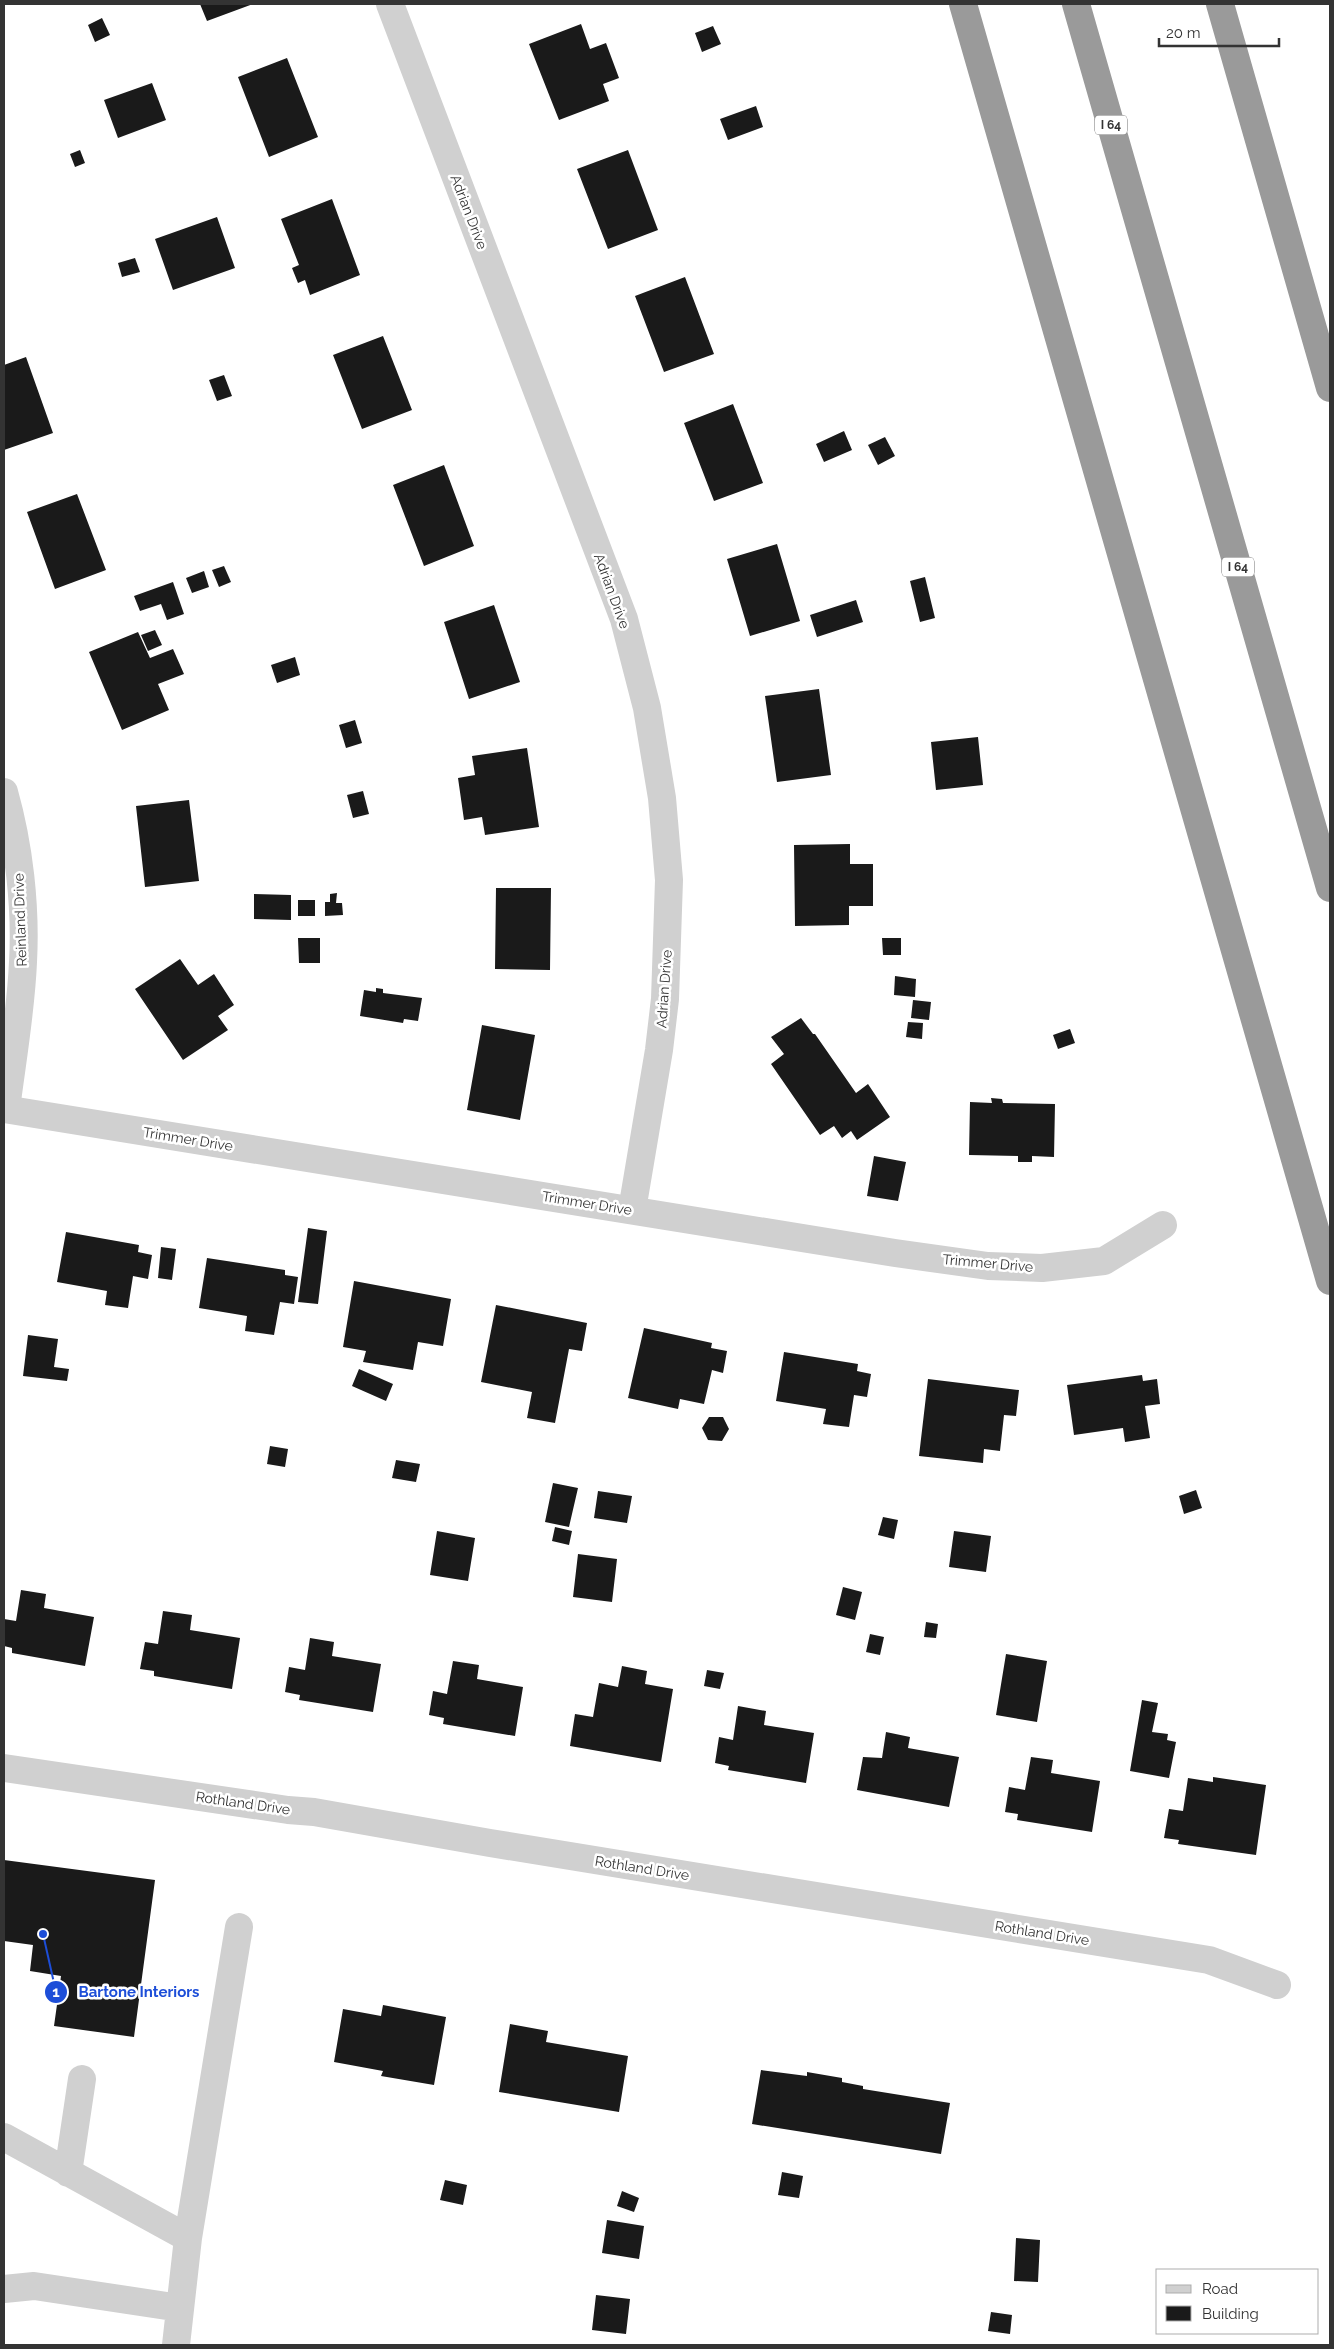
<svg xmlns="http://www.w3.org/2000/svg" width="1334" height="2349" viewBox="0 0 1334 2349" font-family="Raleway,sans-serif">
<rect width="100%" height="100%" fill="#fff"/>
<path fill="#1a1a1a" d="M200,4H253L207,21Z
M102,18L110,35L95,42L88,25Z
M581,24L590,49L606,43L619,78L603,84L609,101L559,120L529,44Z
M713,26L721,44L702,52L695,33Z
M287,58L318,137L269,157L238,77Z
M152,83L166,120L118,138L104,100Z
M756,106L763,127L728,140L720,119Z
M80,150L85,163L75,167L70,154Z
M628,150L658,230L608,249L577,169Z
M332,199L360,275L310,295L305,280L298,283L292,268L299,265L281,219Z
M217,217L235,268L173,290L155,239Z
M135,258L140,272L122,277L118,263Z
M685,277L714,354L664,372L635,296Z
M383,336L412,410L362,429L333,355Z
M26,357L53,433L4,450V365Z
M224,375L232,396L217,401L209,380Z
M733,404L763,483L714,501L684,423Z
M844,431L852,450L824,462L816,444Z
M885,437L895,456L878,465L868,445Z
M444,465L474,546L424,566L393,485Z
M77,494L106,570L55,589L27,512Z
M777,544L800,621L750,636L727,559Z
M224,566L231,582L219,587L212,570Z
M204,571L209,587L192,593L186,578Z
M925,577L935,618L920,622L910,581Z
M173,582L184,614L167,620L161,604L140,611L134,596Z
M856,600L863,622L817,637L810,615Z
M494,605L520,682L469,699L444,622Z
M155,630L162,645L148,651L141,635Z
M138,632L150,658L173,649L184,674L158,684L169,710L122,730L89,652Z
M295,657L300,675L277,683L271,665Z
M819,689L831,775L777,782L765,696Z
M355,720L362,743L346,748L339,725Z
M978,737L983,785L936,790L931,742Z
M527,748L539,827L485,835L482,817L464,820L458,778L475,775L472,756Z
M363,791L369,814L353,818L347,795Z
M189,800L199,881L145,887L136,806Z
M850,844V864H873V906H849V925L795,926L794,845Z
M496,888H551L550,970L495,969Z
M337,893L336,903H342L343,915L325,916V902H330V894Z
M254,894L291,895V920L254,919Z
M298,900H315V916H298Z
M298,938H320V963H299Z
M882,938H901V955H883Z
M180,959L198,985L214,974L234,1005L218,1016L228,1030L183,1060L135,989Z
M895,976L916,979L915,997L894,995Z
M376,988L383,989V993L422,998L418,1021L404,1019L403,1023L360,1016L364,990L376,992Z
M913,1000L931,1002L929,1020L911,1018Z
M801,1018L813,1034H815L856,1093L868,1084L890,1117L857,1140L851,1131L842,1138L834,1126L820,1135L771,1064L784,1054L771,1037Z
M908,1022L923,1023L922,1039L906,1037Z
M482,1025L535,1035L520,1120L467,1110Z
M1070,1029L1075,1043L1058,1049L1053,1035Z
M991,1098L1002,1099L1003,1103L1055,1104L1054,1157L1032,1156V1162H1018V1156L969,1155L970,1102L992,1103Z
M874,1156L906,1162L898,1201L867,1196Z
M308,1228L327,1231L318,1304L298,1302Z
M66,1232L139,1245L138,1252L152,1255L148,1279L133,1276L128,1308L105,1305L107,1291L57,1282Z
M161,1247L176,1249L172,1280L158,1278Z
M207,1258L285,1270V1275L298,1277L294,1304L280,1302L274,1335L245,1331L247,1316L199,1308Z
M354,1281L451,1299L443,1346L418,1342L413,1370L363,1362L366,1351L343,1347Z
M496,1305L587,1323L582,1351L569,1349L555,1423L527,1418L532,1392L481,1382Z
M644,1328L712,1343L711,1348L727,1351L723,1373L712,1370L704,1404L680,1399L678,1409L628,1398Z
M28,1335L58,1339L54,1367L69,1369L67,1381L23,1376Z
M784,1352L858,1364L857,1371L871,1374L867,1397L854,1395L849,1427L823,1424L826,1409L776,1401Z
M359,1369L393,1384L386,1401L352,1386Z
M1142,1375L1143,1381L1157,1379L1160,1404L1145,1406L1150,1438L1125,1442L1123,1428L1074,1435L1067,1385Z
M928,1379L1019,1390L1016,1416L1004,1415L1000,1451L984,1449L983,1463L919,1456Z
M709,1417H723L729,1429L722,1441L708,1440L702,1428Z
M270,1446L288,1449L285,1467L267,1464Z
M396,1460L420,1464L416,1482L392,1478Z
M553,1483L578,1488L569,1527L545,1522Z
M1196,1490L1202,1508L1184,1514L1179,1496Z
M598,1491L632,1496L627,1523L594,1518Z
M883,1517L898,1520L894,1539L878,1535Z
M555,1527L572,1531L569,1545L552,1541Z
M437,1531L475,1538L468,1581L430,1575Z
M954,1531L991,1536L986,1572L949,1567Z
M578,1554L617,1559L612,1602L573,1597Z
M843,1587L862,1592L855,1620L836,1615Z
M21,1590L46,1594L44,1608L94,1617L85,1666L12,1653V1648L4,1646V1619L16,1621Z
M163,1611L192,1615L190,1630L240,1638L232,1689L154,1676V1671L140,1669L145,1642L158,1644Z
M926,1622L938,1624L936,1638L924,1637Z
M870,1634L884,1637L880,1655L866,1652Z
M310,1638L334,1642L332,1656L381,1664L373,1712L299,1700L300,1695L285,1692L289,1667L305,1670Z
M1006,1654L1047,1661L1037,1722L996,1715Z
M453,1661L479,1665L477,1679L523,1687L515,1736L443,1724L444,1718L429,1715L433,1691L447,1694Z
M622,1666L647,1671L645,1684L673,1689L661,1762L570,1746L575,1714L593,1717L599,1683L618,1687Z
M707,1670L724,1673L720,1689L704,1686Z
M1142,1700L1158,1703L1152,1732L1168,1734L1167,1740L1176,1742L1169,1778L1130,1771Z
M738,1706L766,1711L764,1725L814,1733L806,1783L728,1770L729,1766L715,1763L719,1737L733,1740Z
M886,1732L910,1737L908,1748L959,1757L949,1807L857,1790L863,1757L882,1758Z
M1031,1757L1053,1760L1051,1773L1100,1781L1092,1832L1017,1820L1018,1814L1005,1812L1009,1787L1025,1790Z
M1213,1777L1266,1785L1256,1855L1178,1844L1179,1840L1164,1838L1169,1809L1183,1811L1188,1778L1213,1782Z
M4,1860L155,1880L134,2037L54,2026L61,1976L30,1971L33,1945L4,1941Z
M383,2005L446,2017L434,2085L381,2076L383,2071L334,2062L343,2009L381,2016Z
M510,2024L548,2031L546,2042L628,2056L619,2112L499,2092Z
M761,2070L807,2076V2072L842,2078V2082L863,2086V2089L950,2103L941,2154L752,2124Z
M782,2172L803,2176L799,2198L778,2195Z
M445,2180L467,2185L463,2205L440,2200Z
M622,2191L639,2198L634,2212L617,2206Z
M607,2220L644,2226L639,2259L602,2253Z
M1016,2238L1040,2240L1038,2282L1014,2281Z
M596,2295L630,2299L626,2334L592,2330Z
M991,2312L1012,2315L1010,2334L988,2331Z"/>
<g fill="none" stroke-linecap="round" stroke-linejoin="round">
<path stroke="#d0d0d0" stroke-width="28" d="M390,4L624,619L647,708L662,798L669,880L665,999L659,1050L632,1210
M4,792C19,845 26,906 23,962C21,1011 12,1061 6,1109
M4,1109L895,1253L988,1266L1042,1268L1104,1261L1163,1225
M4,1768L288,1810L314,1812L490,1843L1209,1960L1277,1985
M4,2137L188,2238L176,2345
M68,2173L82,2079
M188,2238L239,1927
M4,2289L34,2286L180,2308"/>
<path stroke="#9a9a9a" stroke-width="28" d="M963,4L1330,1281
M1076,4L1330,888
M1220,4L1330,388"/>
</g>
<g text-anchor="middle" stroke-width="5" stroke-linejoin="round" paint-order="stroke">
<g fill="#fff" stroke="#707070" stroke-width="1">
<rect x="1095" y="115.5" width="32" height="19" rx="4"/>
<rect x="1222" y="557.5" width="32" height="19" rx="4"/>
</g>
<g font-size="12" font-weight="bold" fill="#333">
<text x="1111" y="129">I 64</text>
<text x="1238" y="571">I 64</text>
</g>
<g font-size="14" fill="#333" stroke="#fff">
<text transform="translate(469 212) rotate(69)" y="5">Adrian Drive</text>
<text transform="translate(612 591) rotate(70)" y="5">Adrian Drive</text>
<text transform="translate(20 920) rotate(-92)" y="5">Reinland Drive</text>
<text transform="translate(664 989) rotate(-86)" y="5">Adrian Drive</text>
<text transform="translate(188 1139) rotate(9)" y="5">Trimmer Drive</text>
<text transform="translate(587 1203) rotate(9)" y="5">Trimmer Drive</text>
<text transform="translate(988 1263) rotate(5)" y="5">Trimmer Drive</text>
<text transform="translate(243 1803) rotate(8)" y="5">Rothland Drive</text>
<text transform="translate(642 1868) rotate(9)" y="5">Rothland Drive</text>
<text transform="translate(1042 1933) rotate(9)" y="5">Rothland Drive</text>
</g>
</g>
<path fill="none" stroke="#1d4ed8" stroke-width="2" d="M43 1934L56 1992"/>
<g fill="#1d4ed8" stroke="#fff" stroke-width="2">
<circle cx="43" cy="1934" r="5"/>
<circle cx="56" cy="1992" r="12"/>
</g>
<g font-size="15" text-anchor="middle" font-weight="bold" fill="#fff">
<text x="56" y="1997">1</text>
</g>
<g font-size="15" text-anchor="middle" font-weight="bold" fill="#1d4ed8" stroke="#fff" stroke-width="5" stroke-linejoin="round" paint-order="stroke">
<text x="139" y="1997">Bartone Interiors</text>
</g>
<rect width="1334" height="2349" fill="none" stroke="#333333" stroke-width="10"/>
<rect x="1156" y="2269" width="162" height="65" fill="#ffffff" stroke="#adadad"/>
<rect x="1166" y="2285" width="25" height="8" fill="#d0d0d0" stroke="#adadad"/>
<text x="1202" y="2294" font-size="15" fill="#333333">Road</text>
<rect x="1166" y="2306" width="25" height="15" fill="#1a1a1a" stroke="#adadad"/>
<text x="1202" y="2319" font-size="15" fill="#333333">Building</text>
<path d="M1159 38v8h120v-8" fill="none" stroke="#333333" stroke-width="2.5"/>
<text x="1166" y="38" font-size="15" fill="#333333" stroke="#ffffff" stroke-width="4" paint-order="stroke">20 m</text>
</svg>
